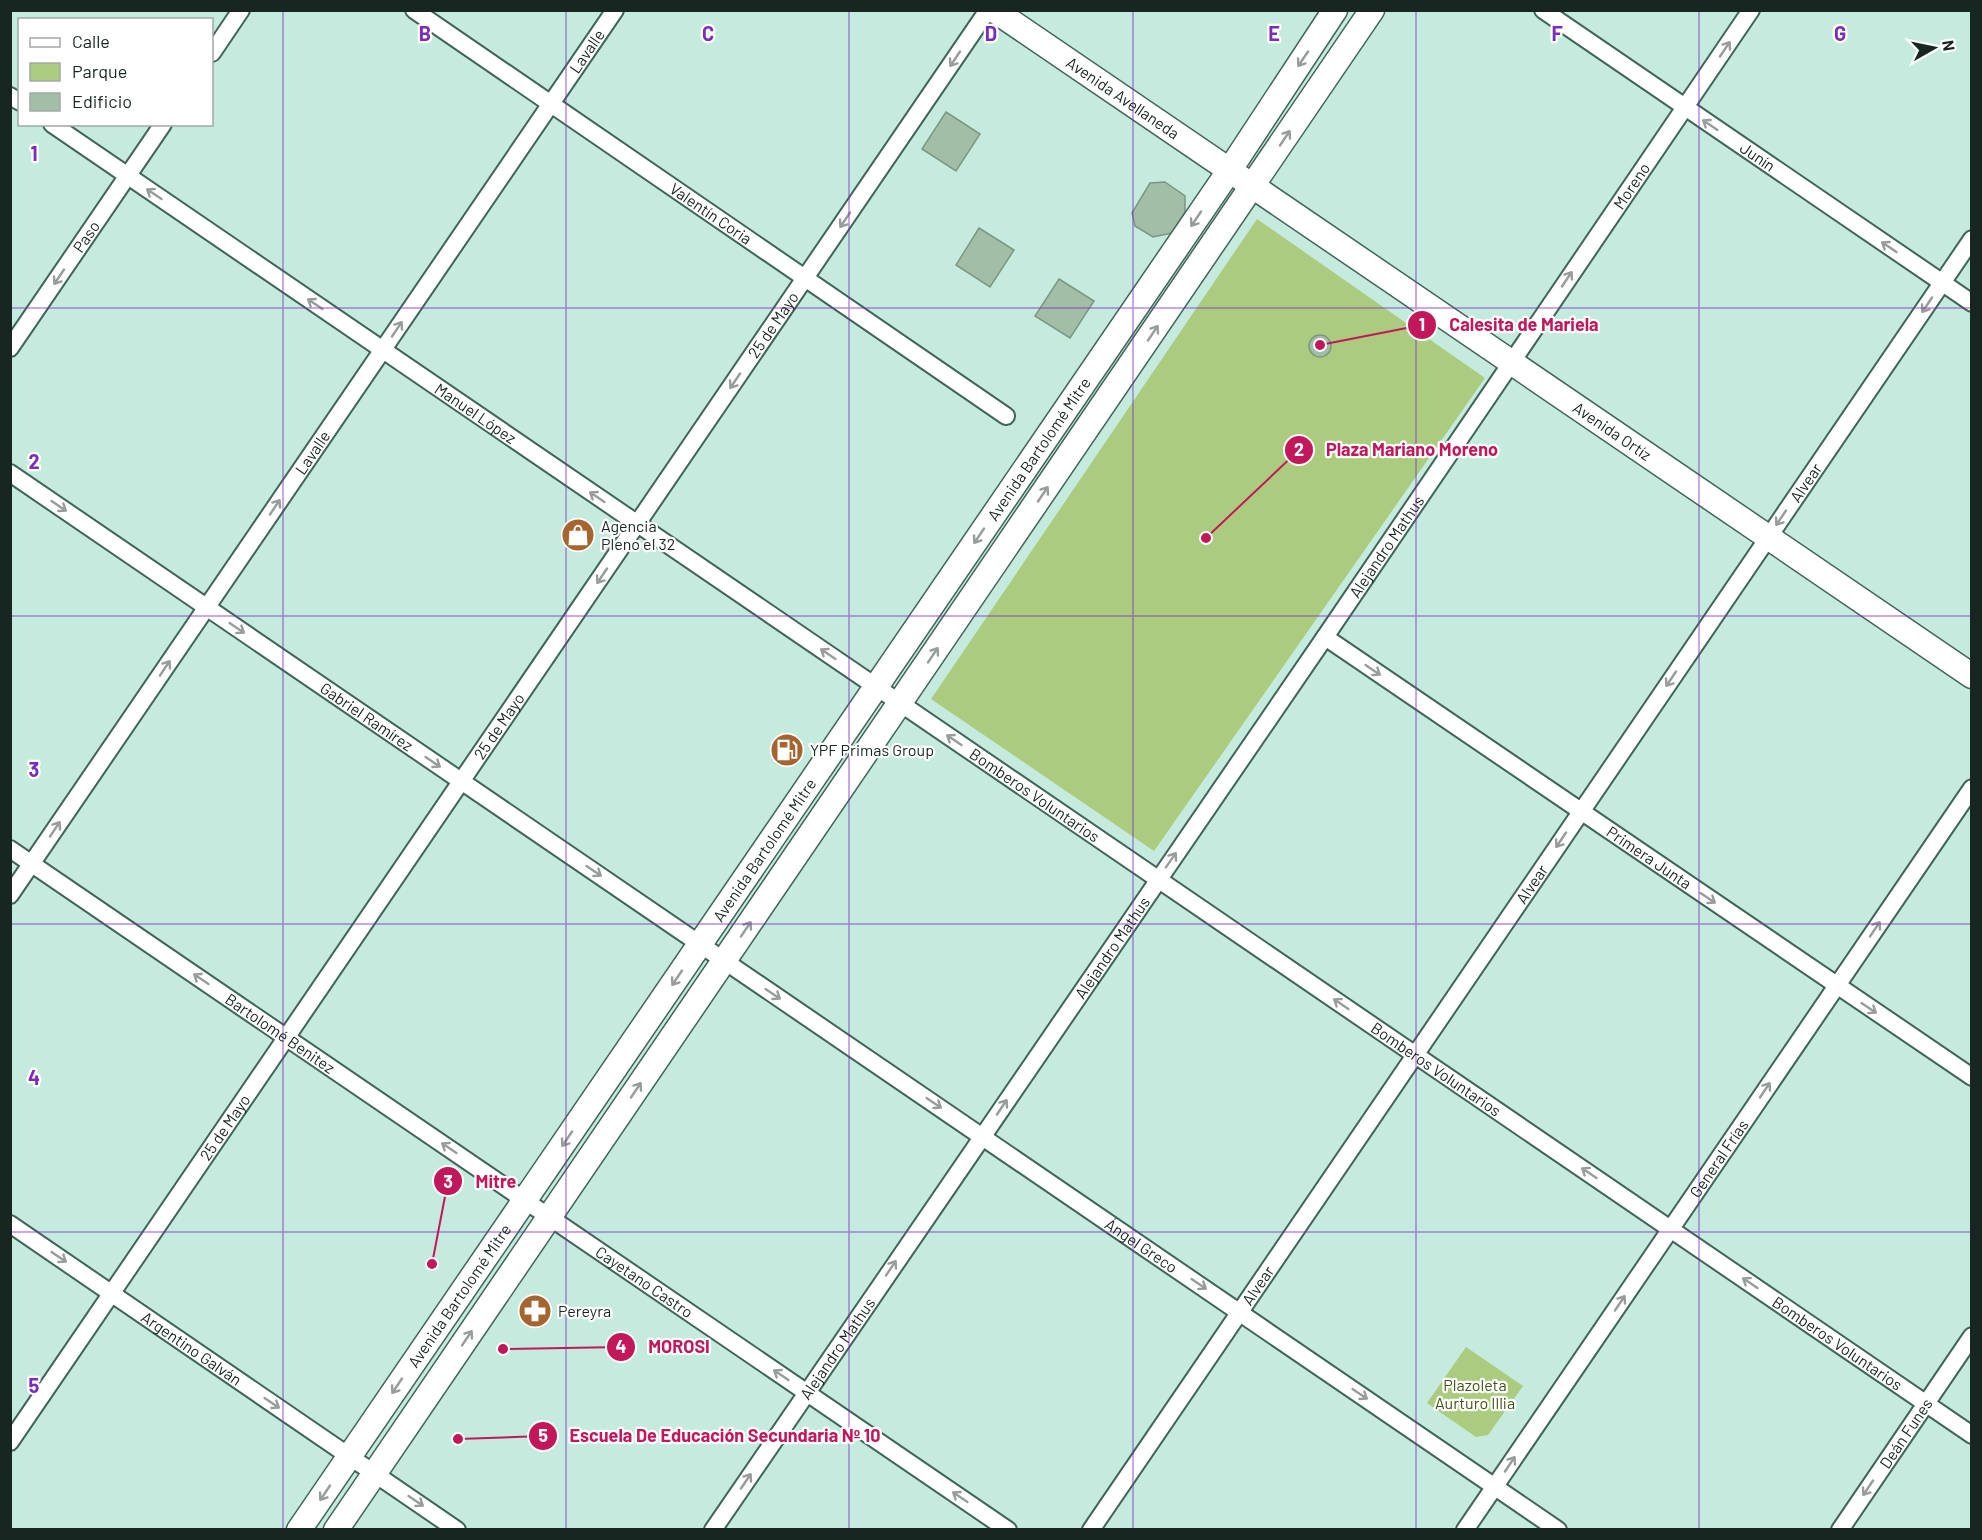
<svg xmlns="http://www.w3.org/2000/svg" width="1982" height="1540" viewBox="0 0 1982 1540" font-family="Barlow,sans-serif">
<rect width="100%" height="100%" fill="#c4ebde"/>
<path fill="#abcc7e" d="M1257,219L1485,378L1154,851L931,699Z
M1466,1347L1523,1386L1488,1435L1476,1437L1427,1403Z"/>
<path fill="#a2bea7" stroke="#7c9781" stroke-width="1.5" d="M946,112L980,134L956,171L922,149Z
M1165,182L1185,196V212L1172,233L1153,237L1135,226L1132,213L1150,183Z
M979,228L1014,250L990,287L956,265Z
M1059,279L1094,301L1070,338L1035,316Z
M1309 346a11 11 0 1 1 22 0a11 11 0 1 1-22 0Z"/>
<g fill="none" stroke-linecap="round" stroke-linejoin="round">
<defs>
<g id="minor">
<path id="s1" d="M414,10L1006,416"/>
<path id="s2" d="M1543,10L1972,303"/>
<path d="M212,53L241,10"/>
<path d="M10,96L20,102"/>
<path id="s3" d="M52,124L1972,1435"/>
<path id="s4" d="M10,348L163,124"/>
<path id="s5" d="M10,473L1558,1530"/>
<path id="s6" d="M1325,637L1972,1077"/>
<path id="s7" d="M10,849L1008,1530"/>
<path id="s8" d="M10,895L615,10"/>
<path id="s9" d="M10,1224L457,1530"/>
<path id="s10" d="M10,1442L988,10"/>
<path id="s11" d="M713,1530L1325,637L1751,10"/>
<path id="s12" d="M1091,1530L1972,239"/>
<path id="s13" d="M1465,1530L1972,788"/>
<path id="s14" d="M1840,1530L1972,1336"/>
</g>
<g id="secondary">
<path id="s15" d="M994,10L1972,676"/>
<path id="s16" d="M299,1530L1229,171L1335,10"/>
<path d="M336,1530L1372,10"/>
</g>
</defs>
<use href="#minor" stroke="#416459" stroke-width="20"/>
<use href="#secondary" stroke="#416459" stroke-width="27"/>
<use href="#minor" stroke="#fff" stroke-width="16"/>
<use href="#secondary" stroke="#fff" stroke-width="24"/>
</g>
<defs><path id="oneway-shaft" d="M-6 0H5M1.5-3L5.5 0L1.5 3" fill="none" stroke-width="1.6" stroke-linecap="round" stroke-linejoin="round" transform="scale(1.5)"/></defs>
<g stroke="#979d9b">
<use href="#oneway-shaft" transform="translate(1725 49) rotate(-56)"/>
<use href="#oneway-shaft" transform="translate(955 59) rotate(124)"/>
<use href="#oneway-shaft" transform="translate(1303 59) rotate(124)"/>
<use href="#oneway-shaft" transform="translate(1710 125) rotate(-146)"/>
<use href="#oneway-shaft" transform="translate(1285 138) rotate(-56)"/>
<use href="#oneway-shaft" transform="translate(154 194) rotate(-146)"/>
<use href="#oneway-shaft" transform="translate(1196 219) rotate(124)"/>
<use href="#oneway-shaft" transform="translate(845 220) rotate(124)"/>
<use href="#oneway-shaft" transform="translate(1889 247) rotate(-146)"/>
<use href="#oneway-shaft" transform="translate(59 277) rotate(124)"/>
<use href="#oneway-shaft" transform="translate(1567 279) rotate(-56)"/>
<use href="#oneway-shaft" transform="translate(315 304) rotate(-146)"/>
<use href="#oneway-shaft" transform="translate(1927 305) rotate(124)"/>
<use href="#oneway-shaft" transform="translate(397 329) rotate(-56)"/>
<use href="#oneway-shaft" transform="translate(1153 333) rotate(-56)"/>
<use href="#oneway-shaft" transform="translate(735 381) rotate(124)"/>
<use href="#oneway-shaft" transform="translate(1043 494) rotate(-56)"/>
<use href="#oneway-shaft" transform="translate(597 497) rotate(-146)"/>
<use href="#oneway-shaft" transform="translate(59 506) rotate(34)"/>
<use href="#oneway-shaft" transform="translate(275 507) rotate(-56)"/>
<use href="#oneway-shaft" transform="translate(1781 518) rotate(124)"/>
<use href="#oneway-shaft" transform="translate(979 536) rotate(124)"/>
<use href="#oneway-shaft" transform="translate(602 576) rotate(124)"/>
<use href="#oneway-shaft" transform="translate(237 628) rotate(34)"/>
<use href="#oneway-shaft" transform="translate(828 654) rotate(-146)"/>
<use href="#oneway-shaft" transform="translate(933 655) rotate(-56)"/>
<use href="#oneway-shaft" transform="translate(165 668) rotate(-56)"/>
<use href="#oneway-shaft" transform="translate(1373 670) rotate(34)"/>
<use href="#oneway-shaft" transform="translate(1671 679) rotate(124)"/>
<use href="#oneway-shaft" transform="translate(954 740) rotate(-146)"/>
<use href="#oneway-shaft" transform="translate(433 762) rotate(34)"/>
<use href="#oneway-shaft" transform="translate(55 829) rotate(-56)"/>
<use href="#oneway-shaft" transform="translate(1561 840) rotate(124)"/>
<use href="#oneway-shaft" transform="translate(1171 860) rotate(-55)"/>
<use href="#oneway-shaft" transform="translate(594 871) rotate(34)"/>
<use href="#oneway-shaft" transform="translate(1708 898) rotate(34)"/>
<use href="#oneway-shaft" transform="translate(746 929) rotate(-56)"/>
<use href="#oneway-shaft" transform="translate(1875 929) rotate(-56)"/>
<use href="#oneway-shaft" transform="translate(677 978) rotate(124)"/>
<use href="#oneway-shaft" transform="translate(201 979) rotate(-146)"/>
<use href="#oneway-shaft" transform="translate(773 994) rotate(34)"/>
<use href="#oneway-shaft" transform="translate(1341 1004) rotate(-146)"/>
<use href="#oneway-shaft" transform="translate(1869 1008) rotate(34)"/>
<use href="#oneway-shaft" transform="translate(636 1090) rotate(-56)"/>
<use href="#oneway-shaft" transform="translate(1765 1090) rotate(-56)"/>
<use href="#oneway-shaft" transform="translate(934 1103) rotate(34)"/>
<use href="#oneway-shaft" transform="translate(1002 1107) rotate(-56)"/>
<use href="#oneway-shaft" transform="translate(567 1139) rotate(124)"/>
<use href="#oneway-shaft" transform="translate(449 1148) rotate(-146)"/>
<use href="#oneway-shaft" transform="translate(1589 1173) rotate(-146)"/>
<use href="#oneway-shaft" transform="translate(59 1257) rotate(34)"/>
<use href="#oneway-shaft" transform="translate(891 1268) rotate(-56)"/>
<use href="#oneway-shaft" transform="translate(1750 1283) rotate(-146)"/>
<use href="#oneway-shaft" transform="translate(1199 1284) rotate(34)"/>
<use href="#oneway-shaft" transform="translate(1620 1303) rotate(-56)"/>
<use href="#oneway-shaft" transform="translate(467 1338) rotate(-56)"/>
<use href="#oneway-shaft" transform="translate(781 1375) rotate(-146)"/>
<use href="#oneway-shaft" transform="translate(397 1386) rotate(124)"/>
<use href="#oneway-shaft" transform="translate(1360 1394) rotate(34)"/>
<use href="#oneway-shaft" transform="translate(272 1403) rotate(34)"/>
<use href="#oneway-shaft" transform="translate(1510 1464) rotate(-56)"/>
<use href="#oneway-shaft" transform="translate(746 1481) rotate(-56)"/>
<use href="#oneway-shaft" transform="translate(1868 1488) rotate(124)"/>
<use href="#oneway-shaft" transform="translate(325 1493) rotate(124)"/>
<use href="#oneway-shaft" transform="translate(960 1497) rotate(-146)"/>
<use href="#oneway-shaft" transform="translate(416 1501) rotate(34)"/>
</g>
<path fill="none" stroke="#7b2cbf" stroke-width="1.5" stroke-opacity="0.55" d="M283,10V1530M566,10V1530M849,10V1530M1133,10V1530M1416,10V1530M1699,10V1530M10,308H1972M10,616H1972M10,924H1972M10,1232H1972"/>
<defs>
<symbol id="shop-disc" viewBox="-11 -11 22 22"><circle r="9.5" fill="#a6652f" stroke="#fff"/><path d="M-5-2.5h2.3a2.7 3.5 0 0 1 5.4 0H5L5.5 6h-11ZM-1.5-2.5h3a1.5 2.3 0 0 0-3 0Z" fill="#fff"/></symbol>
<symbol id="fuel-disc" viewBox="-11 -11 22 22"><circle r="9.5" fill="#a6652f" stroke="#fff"/><path d="M-5.5-6h7V0h2V4h1.3V-2.5L3-4.5l.8-.8L6-3V5H2.5V1h-1V6h-7ZM-4.2-4.7v3.2H.2V-4.7Z" fill="#fff"/></symbol>
<symbol id="pharmacy-disc" viewBox="-11 -11 22 22"><circle r="9.5" fill="#a6652f" stroke="#fff"/><path d="M-2-6h4v4h4v4h-4v4h-4v-4h-4v-4h4Z" fill="#fff"/></symbol>
</defs>
<g fill-rule="evenodd">
<use href="#shop-disc" x="559" y="516" width="38" height="38"/>
<use href="#fuel-disc" x="768" y="731" width="38" height="38"/>
<use href="#pharmacy-disc" x="516" y="1292" width="38" height="38"/>
</g>
<g text-anchor="middle" stroke-width="4.5" stroke-linejoin="round" paint-order="stroke">
<g font-size="16" fill="#172621" stroke="#fff">
<text dy="6" stroke="none"><textPath href="#s8" startOffset="1022">Lavalle</textPath></text>
<text dy="6" stroke="none"><textPath href="#s15" startOffset="156">Avenida Avellaneda</textPath></text>
<text dy="6" stroke="none"><textPath href="#s2" startOffset="260">Junín</textPath></text>
<text dy="6" stroke="none"><textPath href="#s11" startOffset="1628">Moreno</textPath></text>
<text dy="6" stroke="none"><textPath href="#s1" startOffset="360">Valentín Coria</textPath></text>
<text dy="6" stroke="none"><textPath href="#s4" startOffset="135">Paso</textPath></text>
<text dy="6" stroke="none"><textPath href="#s10" startOffset="1353">25 de Mayo</textPath></text>
<text dy="6" stroke="none"><textPath href="#s3" startOffset="513">Manuel López</textPath></text>
<text dy="6" stroke="none"><textPath href="#s15" startOffset="748">Avenida Ortíz</textPath></text>
<text dy="6" stroke="none"><textPath href="#s16" startOffset="1310">Avenida Bartolomé Mitre</textPath></text>
<text dy="6" stroke="none"><textPath href="#s8" startOffset="536">Lavalle</textPath></text>
<text dy="6" stroke="none"><textPath href="#s12" startOffset="1268">Alvear</textPath></text>
<text dy="6" stroke="none"><textPath href="#s11" startOffset="1192">Alejandro Mathus</textPath></text>
<text dy="6" stroke="none"><textPath href="#s5" startOffset="432">Gabriel Ramírez</textPath></text>
<text dy="6" stroke="none"><textPath href="#s10" startOffset="867">25 de Mayo</textPath></text>
<text dy="6" stroke="none"><textPath href="#s3" startOffset="1190">Bomberos Voluntarios</textPath></text>
<text dy="6" stroke="none"><textPath href="#s16" startOffset="824">Avenida Bartolomé Mitre</textPath></text>
<text dy="6" stroke="none"><textPath href="#s6" startOffset="392">Primera Junta</textPath></text>
<text dy="6" stroke="none"><textPath href="#s12" startOffset="782">Alvear</textPath></text>
<text dy="6" stroke="none"><textPath href="#s11" startOffset="706">Alejandro Mathus</textPath></text>
<text dy="6" stroke="none"><textPath href="#s7" startOffset="327">Bartolomé Benitez</textPath></text>
<text dy="6" stroke="none"><textPath href="#s3" startOffset="1676">Bomberos Voluntarios</textPath></text>
<text dy="6" stroke="none"><textPath href="#s10" startOffset="381">25 de Mayo</textPath></text>
<text dy="6" stroke="none"><textPath href="#s13" startOffset="450">General Frías</textPath></text>
<text dy="6" stroke="none"><textPath href="#s5" startOffset="1370">Ángel Greco</textPath></text>
<text dy="6" stroke="none"><textPath href="#s7" startOffset="768">Cayetano Castro</textPath></text>
<text dy="6" stroke="none"><textPath href="#s12" startOffset="296">Alvear</textPath></text>
<text dy="6" stroke="none"><textPath href="#s16" startOffset="284">Avenida Bartolomé Mitre</textPath></text>
<text dy="6" stroke="none"><textPath href="#s3" startOffset="2162">Bomberos Voluntarios</textPath></text>
<text dy="6" stroke="none"><textPath href="#s11" startOffset="220">Alejandro Mathus</textPath></text>
<text dy="6" stroke="none"><textPath href="#s9" startOffset="220">Argentino Galván</textPath></text>
<text dy="6" stroke="none"><textPath href="#s14" startOffset="117">Deán Funes</textPath></text>
</g>
<g font-size="16" fill="#172621" stroke="#fff" text-anchor="start">
<text x="601" y="532">Agencia<tspan x="601" dy="18">Pleno el 32</tspan></text>
<text x="810" y="756">YPF Primas Group</text>
<text x="558" y="1317">Pereyra</text>
</g>
<g font-size="16" fill="#405618" stroke="#fff">
<text x="1475" y="1391">Plazoleta<tspan x="1475" dy="18">Aurturo Illia</tspan></text>
</g>
</g>
<g font-size="20" text-anchor="middle" font-weight="bold" fill="#7b2cbf" stroke="#fff" stroke-width="4.5" stroke-linejoin="round" paint-order="stroke">
<text x="425" y="41">B</text>
<text x="708" y="41">C</text>
<text x="991" y="41">D</text>
<text x="1274" y="41">E</text>
<text x="1557" y="41">F</text>
<text x="1840" y="41">G</text>
<text x="34" y="161">1</text>
<text x="34" y="469">2</text>
<text x="34" y="777">3</text>
<text x="34" y="1085">4</text>
<text x="34" y="1393">5</text>
</g>
<path fill="none" stroke="#c2185b" stroke-width="2" d="M1320 345L1422 325M1206 538L1299 450M432 1264L448 1181M503 1349L621 1347M458 1439L543 1436"/>
<g fill="#c2185b" stroke="#fff" stroke-width="2">
<circle cx="1320" cy="345" r="6"/>
<circle cx="1206" cy="538" r="6"/>
<circle cx="432" cy="1264" r="6"/>
<circle cx="503" cy="1349" r="6"/>
<circle cx="458" cy="1439" r="6"/>
<circle cx="1422" cy="325" r="15"/>
<circle cx="1299" cy="450" r="15"/>
<circle cx="448" cy="1181" r="15"/>
<circle cx="621" cy="1347" r="15"/>
<circle cx="543" cy="1436" r="15"/>
</g>
<g font-size="18" text-anchor="middle" font-weight="bold" fill="#fff">
<text x="1422" y="331">1</text>
<text x="1299" y="456">2</text>
<text x="448" y="1188">3</text>
<text x="621" y="1353">4</text>
<text x="543" y="1442">5</text>
</g>
<g font-size="18" text-anchor="middle" font-weight="bold" fill="#c2185b" stroke="#fff" stroke-width="4.5" stroke-linejoin="round" paint-order="stroke">
<text x="1524" y="331">Calesita de Mariela</text>
<text x="1412" y="456">Plaza Mariano Moreno</text>
<text x="496" y="1188">Mitre</text>
<text x="679" y="1353">MOROSI</text>
<text x="725" y="1442">Escuela De Educación Secundaria Nº 10</text>
</g>
<rect width="1982" height="1540" fill="none" stroke="#172621" stroke-width="24"/>
<rect x="18" y="18" width="195" height="108" fill="#ffffff" stroke="#a2a8a6" stroke-width="1.5"/>
<rect x="30" y="38" width="30" height="9" fill="#ffffff" stroke="#a2a8a6" stroke-width="1.5"/>
<text x="72" y="48" font-size="18" fill="#172621">Calle</text>
<rect x="30" y="63" width="30" height="18" fill="#abcc7e" stroke="#a2a8a6" stroke-width="1.5"/>
<text x="72" y="78" font-size="18" fill="#172621">Parque</text>
<rect x="30" y="93" width="30" height="18" fill="#a2bea7" stroke="#a2a8a6" stroke-width="1.5"/>
<text x="72" y="108" font-size="18" fill="#172621">Edificio</text>
<g transform="translate(1934 48) rotate(81)" stroke="#ffffff" stroke-width="4.5" paint-order="stroke">
<path d="M0-4.5L10 22L0 15L-10 22Z" fill="#172621"/>
<text y="-9" font-size="16" font-weight="bold" text-anchor="middle" fill="#172621">N</text>
</g>
</svg>
